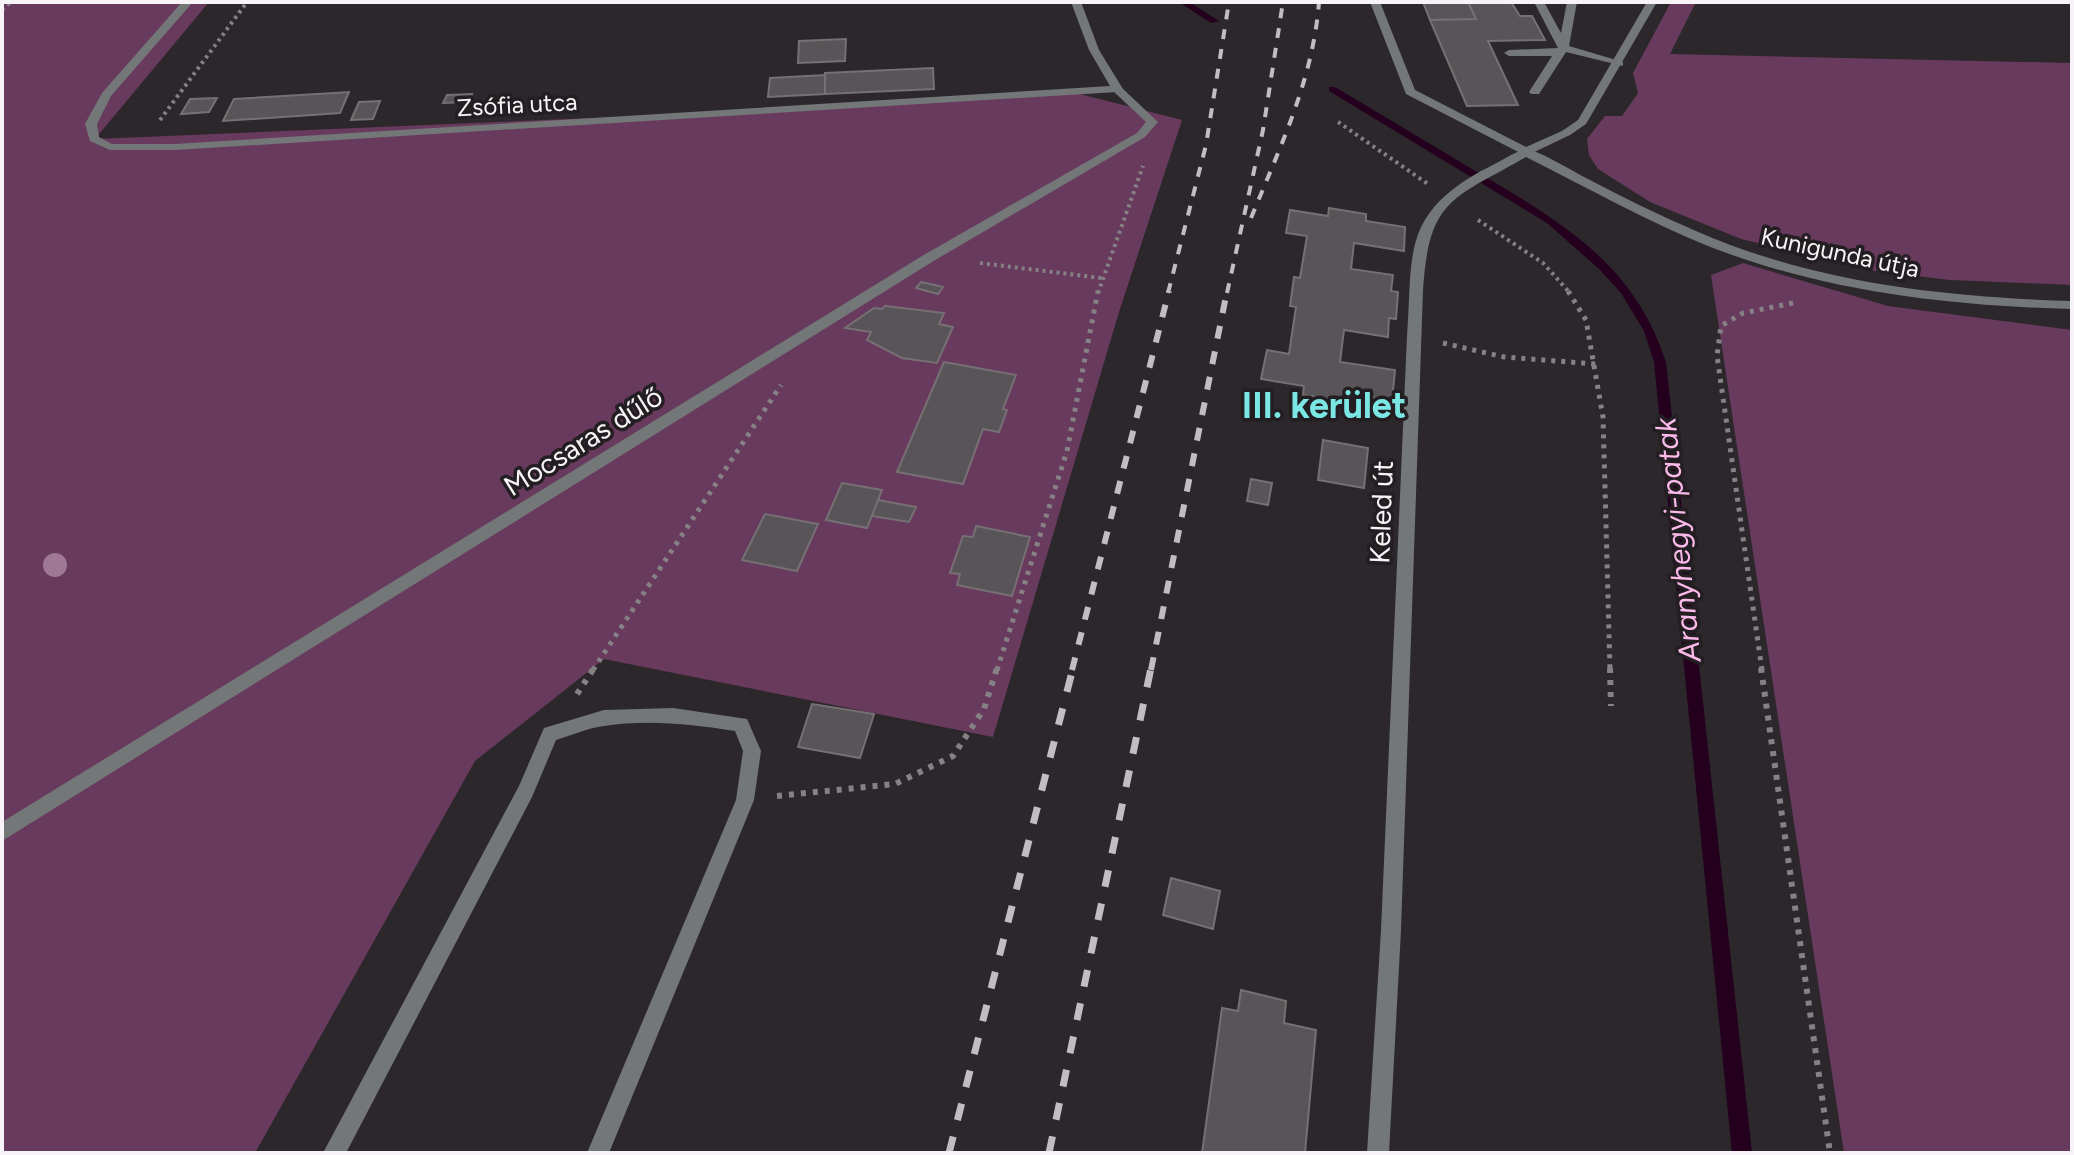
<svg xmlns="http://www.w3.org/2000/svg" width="2074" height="1155" viewBox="0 0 2074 1155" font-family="Figtree,sans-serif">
<rect width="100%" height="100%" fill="#2c272b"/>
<path fill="#683a5d" d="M2,2H209L95,139L760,111L1076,93L1182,120L1119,312L993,737L604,659L475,761L255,1153H2Z
M1671,2H1696L1670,54L2072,63V285L1950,280L1876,271L1741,239L1650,202L1598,169L1589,155L1587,139L1605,116H1622L1638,93L1633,73Z
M1743,263L1888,306L2072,330V1153H1844L1711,275Z"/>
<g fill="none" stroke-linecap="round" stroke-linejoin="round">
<path fill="#25001e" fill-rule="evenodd" d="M1179,2H1189L1219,21L1211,23Z
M1329,87H1335C1381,114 1426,142 1472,169C1558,220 1633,261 1666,362L1752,1153H1732L1654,362L1644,331L1621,293L1599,269L1547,223L1329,91Z"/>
</g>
<path fill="#595457" stroke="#767074" stroke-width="2" d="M1423,2H1468L1476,19L1430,20Z
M1468,2H1511L1520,16H1532L1545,40L1488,41L1518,105L1467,106L1430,20L1476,19Z
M846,39L845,61L798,63L799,41Z
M933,68L934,89L825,94V73Z
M825,75V94L768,97L770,78Z
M349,92L340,113L223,121L234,99Z
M472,94L469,102L443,103L447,95Z
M217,98L209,112L181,114L190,99Z
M380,101L373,119L351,120L359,102Z
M1329,208L1366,214V221L1405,227L1404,251L1354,243L1351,269L1393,275L1391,291L1398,292L1396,319L1389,318L1388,337L1344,330L1340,362L1395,370L1392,401L1348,393L1347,402L1303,395L1304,386L1261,379L1267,350L1289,354L1296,307L1290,306L1294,277L1300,278L1307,236L1286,233L1290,210L1328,216Z
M921,282L943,287L938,294L916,288Z
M885,306L944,313L939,324L953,327L937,363L902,358L867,340L871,332L845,328L874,308L882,309Z
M944,362L1016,375L1003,409L1007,410L999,432L983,429L963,484L897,472Z
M1323,440L1368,448L1364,488L1318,480Z
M1251,479L1272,483L1268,505L1247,501Z
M842,483L882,490L867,528L826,520Z
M878,500L916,507L909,522L872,516Z
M765,514L818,524L797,571L742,560Z
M976,526L1030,537L1012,596L957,585L960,574L950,573L963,536L973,537Z
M812,704L874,714L860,758L798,747Z
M1171,878L1220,891L1213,929L1163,915Z
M1241,990L1286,1001L1284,1023L1316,1030L1305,1153H1202L1222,1008L1238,1011Z"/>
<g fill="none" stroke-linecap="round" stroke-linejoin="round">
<path stroke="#868185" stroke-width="4" stroke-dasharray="3 4" stroke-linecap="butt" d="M2,10L11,2
M160,120L247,2
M1338,122L1428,184
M1478,220L1543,263L1570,293
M980,263L1101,278
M1098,293L1143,166"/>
<path stroke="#868185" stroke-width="5" stroke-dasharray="4 6" stroke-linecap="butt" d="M1568,291L1586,320L1603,417L1610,670
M1443,343L1504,357L1596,364
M593,670L781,385
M997,670L1067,451L1098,291
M1762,670L1717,356L1721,326L1743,313L1798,302"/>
<path stroke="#868185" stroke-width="6" stroke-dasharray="5 7" stroke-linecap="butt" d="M1610,668L1611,706
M1761,668L1830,1153
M577,694L594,668
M777,796L895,784L953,756L984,709L997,668"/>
<path fill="#737777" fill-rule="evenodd" d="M1534,2H1544L1561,33L1567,2H1577L1569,46L1623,62V66L1566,52L1539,94H1531L1529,92L1552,56H1509L1504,53L1509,50L1558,48Z
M1113,87H1121L1158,122L1145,137L932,262L2,841V822L922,256L1137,133L1146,122L1113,91Z
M673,708L747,719L761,751L754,800L609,1153H587L736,800L743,751L735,731C692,724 647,719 604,726C588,728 572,735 556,740L532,797L346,1153H323L519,786L544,728L604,710Z"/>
<path fill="#737777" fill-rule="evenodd" d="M182,2H193L111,96L97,124L99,137L112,144H175L1110,86L1089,50L1071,2H1081L1099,50L1123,89L1117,92L175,150H110L90,141L85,124L102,93Z
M1370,2H1380L1415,90L1526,147L1562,131L1578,120L1647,2H1657L1586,124L1570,135L1526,156L1406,94Z"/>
<path fill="#737777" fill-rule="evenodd" d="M1526,148C1547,155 1567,168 1586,178C1622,197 1659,215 1696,231C1815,283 1943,297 2072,301V309C1950,306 1828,292 1713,248C1648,222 1588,188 1526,157C1453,199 1429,198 1423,290L1401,930L1389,1153H1367L1381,930L1407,336C1413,255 1401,216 1481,171C1496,164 1511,154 1526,148Z"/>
<path stroke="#c1bdc0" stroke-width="4" stroke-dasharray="10 10" stroke-linecap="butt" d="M1251,218C1280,147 1313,80 1319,2
M1168,293L1206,145L1229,2
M1227,293L1263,130L1283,2"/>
<path stroke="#c1bdc0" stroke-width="6" stroke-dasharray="13 13" stroke-linecap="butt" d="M1072,670L1169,291
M1151,670L1227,291"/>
<path stroke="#c1bdc0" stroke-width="7" stroke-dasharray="17 17" stroke-linecap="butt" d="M949,1153L1073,668
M1049,1153L1151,668"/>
</g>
<circle fill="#9e7895" cx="55" cy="565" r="12"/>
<g text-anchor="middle" stroke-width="7" stroke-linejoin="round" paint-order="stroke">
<g font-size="24" fill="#f7f3f6" stroke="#221e21">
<text transform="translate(517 105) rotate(-3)" y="8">Zsófia utca</text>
<text transform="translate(1840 253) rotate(12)" y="8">Kunigunda útja</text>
</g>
<g font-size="28" fill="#f7f3f6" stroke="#221e21">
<text transform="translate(583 441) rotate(-32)" y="10">Mocsaras dűlő</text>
<text transform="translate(1381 512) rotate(-88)" y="10">Keled út</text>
</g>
<g font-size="30" font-style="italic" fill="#fbbae9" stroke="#221e21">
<text transform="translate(1678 540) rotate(-96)" y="10">Aranyhegyi-patak</text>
</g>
<g font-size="36" font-weight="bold" fill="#7be7e5" stroke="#221e21">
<text x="1324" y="418">III. kerület</text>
</g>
</g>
<rect width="2074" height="1155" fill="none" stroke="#f7f3f6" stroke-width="8"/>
</svg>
